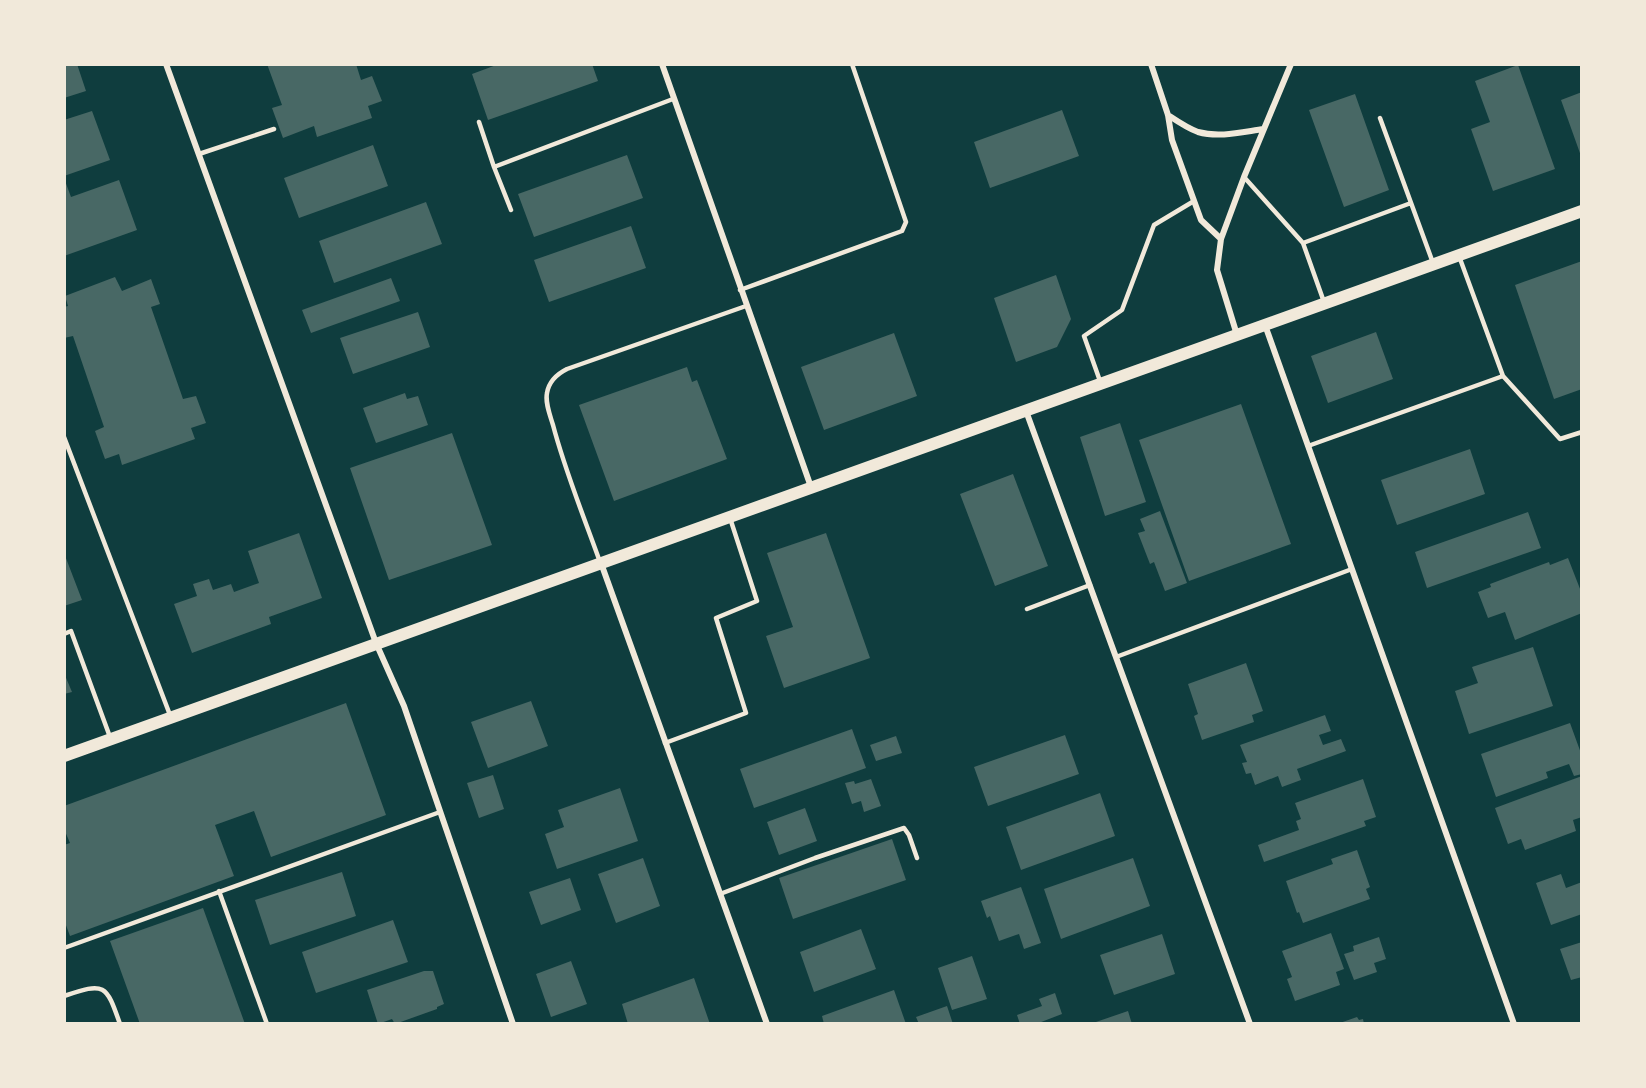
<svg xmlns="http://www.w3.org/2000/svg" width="1646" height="1088" viewBox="0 0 1646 1088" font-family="Montserrat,sans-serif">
<rect width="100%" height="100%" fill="#0f3d3e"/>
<path fill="#486865" d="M64,64H77L86,91L64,98Z
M267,64H356L361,80L372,76L382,101L368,106L372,118L317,137L314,126L283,138L272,108L282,105Z
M499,64H592L598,81L488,120L472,74Z
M1518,65L1555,169L1493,191L1471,129L1490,122L1475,81Z
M1582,92V156H1581L1561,100Z
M1355,94L1389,190L1344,207L1309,110Z
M1062,110L1079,156L990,188L974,142Z
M92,111L110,160L64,176V120Z
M373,145L388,186L299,218L284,178Z
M627,155L643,198L534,237L518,194Z
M64,178L71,197L119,180L137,230L64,256Z
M426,202L442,244L334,283L319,241Z
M631,226L646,268L549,302L534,260Z
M1582,261V389L1554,399L1515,285Z
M1056,275L1071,319L1057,347L1016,362L994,298Z
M115,277L122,291L151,279L160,304L151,307L183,399L196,396L206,423L191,428L195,439L122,465L119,454L105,459L95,431L104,427L73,336L64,338V307L68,306L65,296Z
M391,278L400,301L311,333L302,310Z
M418,312L430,347L353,374L340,338Z
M1376,332L1393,379L1328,403L1311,356Z
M894,333L917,396L824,430L801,367Z
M687,367L692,382L697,380L727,459L614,501L579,405Z
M405,393L407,399L418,396L428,425L376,443L363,408Z
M1241,404L1291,544L1189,581L1139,440Z
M1120,423L1146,502L1105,516L1080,437Z
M452,433L492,545L389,580L350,468Z
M1470,449L1485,494L1397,525L1381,480Z
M1013,474L1048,566L995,586L960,494Z
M1160,511L1187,583L1165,591L1154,562L1150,564L1138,533L1145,531L1140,519Z
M1528,512L1541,548L1427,588L1415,552Z
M299,533L322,598L269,617L271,624L192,653L174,604L197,596L193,584L209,579L213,590L231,584L234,592L259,583L248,551Z
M826,533L870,658L784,688L766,636L793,627L767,553Z
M64,553L82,600L64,606Z
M1568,558L1582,594V613L1515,640L1505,612L1488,618L1478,592L1491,587L1490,584L1549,562L1550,565Z
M1533,647L1553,706L1469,734L1455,691L1478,683L1472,667Z
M1246,663L1263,711L1252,715L1254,722L1202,740L1194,716L1198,714L1188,684Z
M64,673L72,692L64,694Z
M531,701L548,746L488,768L471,722Z
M346,703L386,815L271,857L254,811L215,825L234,876L70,936L64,920V845L70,843L64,829V806Z
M1325,715L1331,731L1319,735L1323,745L1341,739L1346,751L1297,769L1301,780L1282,787L1278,776L1255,785L1251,773L1246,774L1242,763L1247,762L1240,745Z
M1570,723L1582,756V774L1574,776L1569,764L1546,772L1548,778L1496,797L1481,754Z
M852,729L866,768L754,808L740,769Z
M1065,735L1079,774L988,806L974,767Z
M896,736L902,753L876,761L870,745Z
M493,775L504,809L479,818L467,783Z
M1582,776V817L1573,820L1576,831L1525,850L1521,839L1508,844L1495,808Z
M871,779L881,806L864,812L861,801L852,804L845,783L854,781L855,784Z
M1363,779L1376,817L1364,821L1366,826L1264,862L1258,845L1299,830L1296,821L1301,819L1295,803Z
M620,788L638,841L557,869L545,834L564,827L558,810Z
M1100,793L1115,836L1021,870L1006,827Z
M805,808L817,841L779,855L767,822Z
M892,839L906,880L793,919L779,878Z
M1357,850L1370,887L1366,889L1370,899L1303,923L1299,912L1297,913L1286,881L1333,864L1331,859Z
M643,858L660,906L616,923L598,874Z
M1133,858L1150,906L1061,939L1044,889Z
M342,872L356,916L270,945L255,900Z
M1561,874L1566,888L1582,882V914L1551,925L1536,883Z
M570,878L581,910L541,925L529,892Z
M1021,887L1041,943L1024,949L1019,934L999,941L990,916L987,918L981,901Z
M203,908L245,1024H140L110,941Z
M393,920L408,962L316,993L302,952Z
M861,929L876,969L814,992L800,952Z
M1331,933L1344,969L1336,972L1340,985L1295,1001L1287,979L1292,977L1282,951Z
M1162,934L1175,974L1114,995L1100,955Z
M1379,937L1386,959L1374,963L1377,972L1354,980L1344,954L1354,951L1353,946Z
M1582,942V977L1571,980L1560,949Z
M972,956L987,999L952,1010L938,968Z
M571,961L587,1004L551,1017L536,974Z
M424,971H433L444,1004L437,1007V1009L395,1024L392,1019L378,1024L367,990Z
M694,978L710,1024H628L622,1004Z
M894,990L906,1024H824L822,1016Z
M1055,993L1062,1014L1036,1024H1020L1017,1015L1042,1006L1039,999Z
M947,1006L953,1024H919L916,1017Z
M1128,1011L1132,1024H1094L1093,1023Z
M1357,1017L1359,1020L1363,1019L1364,1024H1337Z"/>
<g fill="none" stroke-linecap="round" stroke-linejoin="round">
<path stroke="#f1e9da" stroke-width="4.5" d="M1380,118L1433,263
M479,122L494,167L673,99
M199,154L274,129
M494,167L511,210
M1244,177L1303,243L1324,302
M1303,243L1411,203
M740,290L902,231L906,222L852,64
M1503,376L1560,439L1582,432
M1100,381L1084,336L1122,310L1154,225L1194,201
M64,437L170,715
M1308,446L1503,376L1459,256
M600,562C584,517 565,471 553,425C550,415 545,403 547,393C549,381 557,374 567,369L746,306
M1027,609L1090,585
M64,634L71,631L110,737
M1116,657L1352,569
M665,743L746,713L716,618L757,601L730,518
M219,891L267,1024
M720,894L815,858L904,828L909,835L917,858
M64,948L440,812
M64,996C105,982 106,984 120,1024"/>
<path stroke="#f1e9da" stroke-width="6" d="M166,64L376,643L404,706L513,1024
M662,64L811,487
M1151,64L1168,115L1172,140L1201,220L1221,239
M1168,115C1177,121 1187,128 1198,132C1219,138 1242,132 1264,129
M1265,325L1514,1024
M1237,335L1217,270L1221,239L1244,177L1291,64
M1026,411L1250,1024
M601,563L767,1024"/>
<path stroke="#f1e9da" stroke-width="12" d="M64,756L1582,211"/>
</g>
<rect width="1646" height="1088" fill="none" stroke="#f1e9da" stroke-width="132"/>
</svg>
